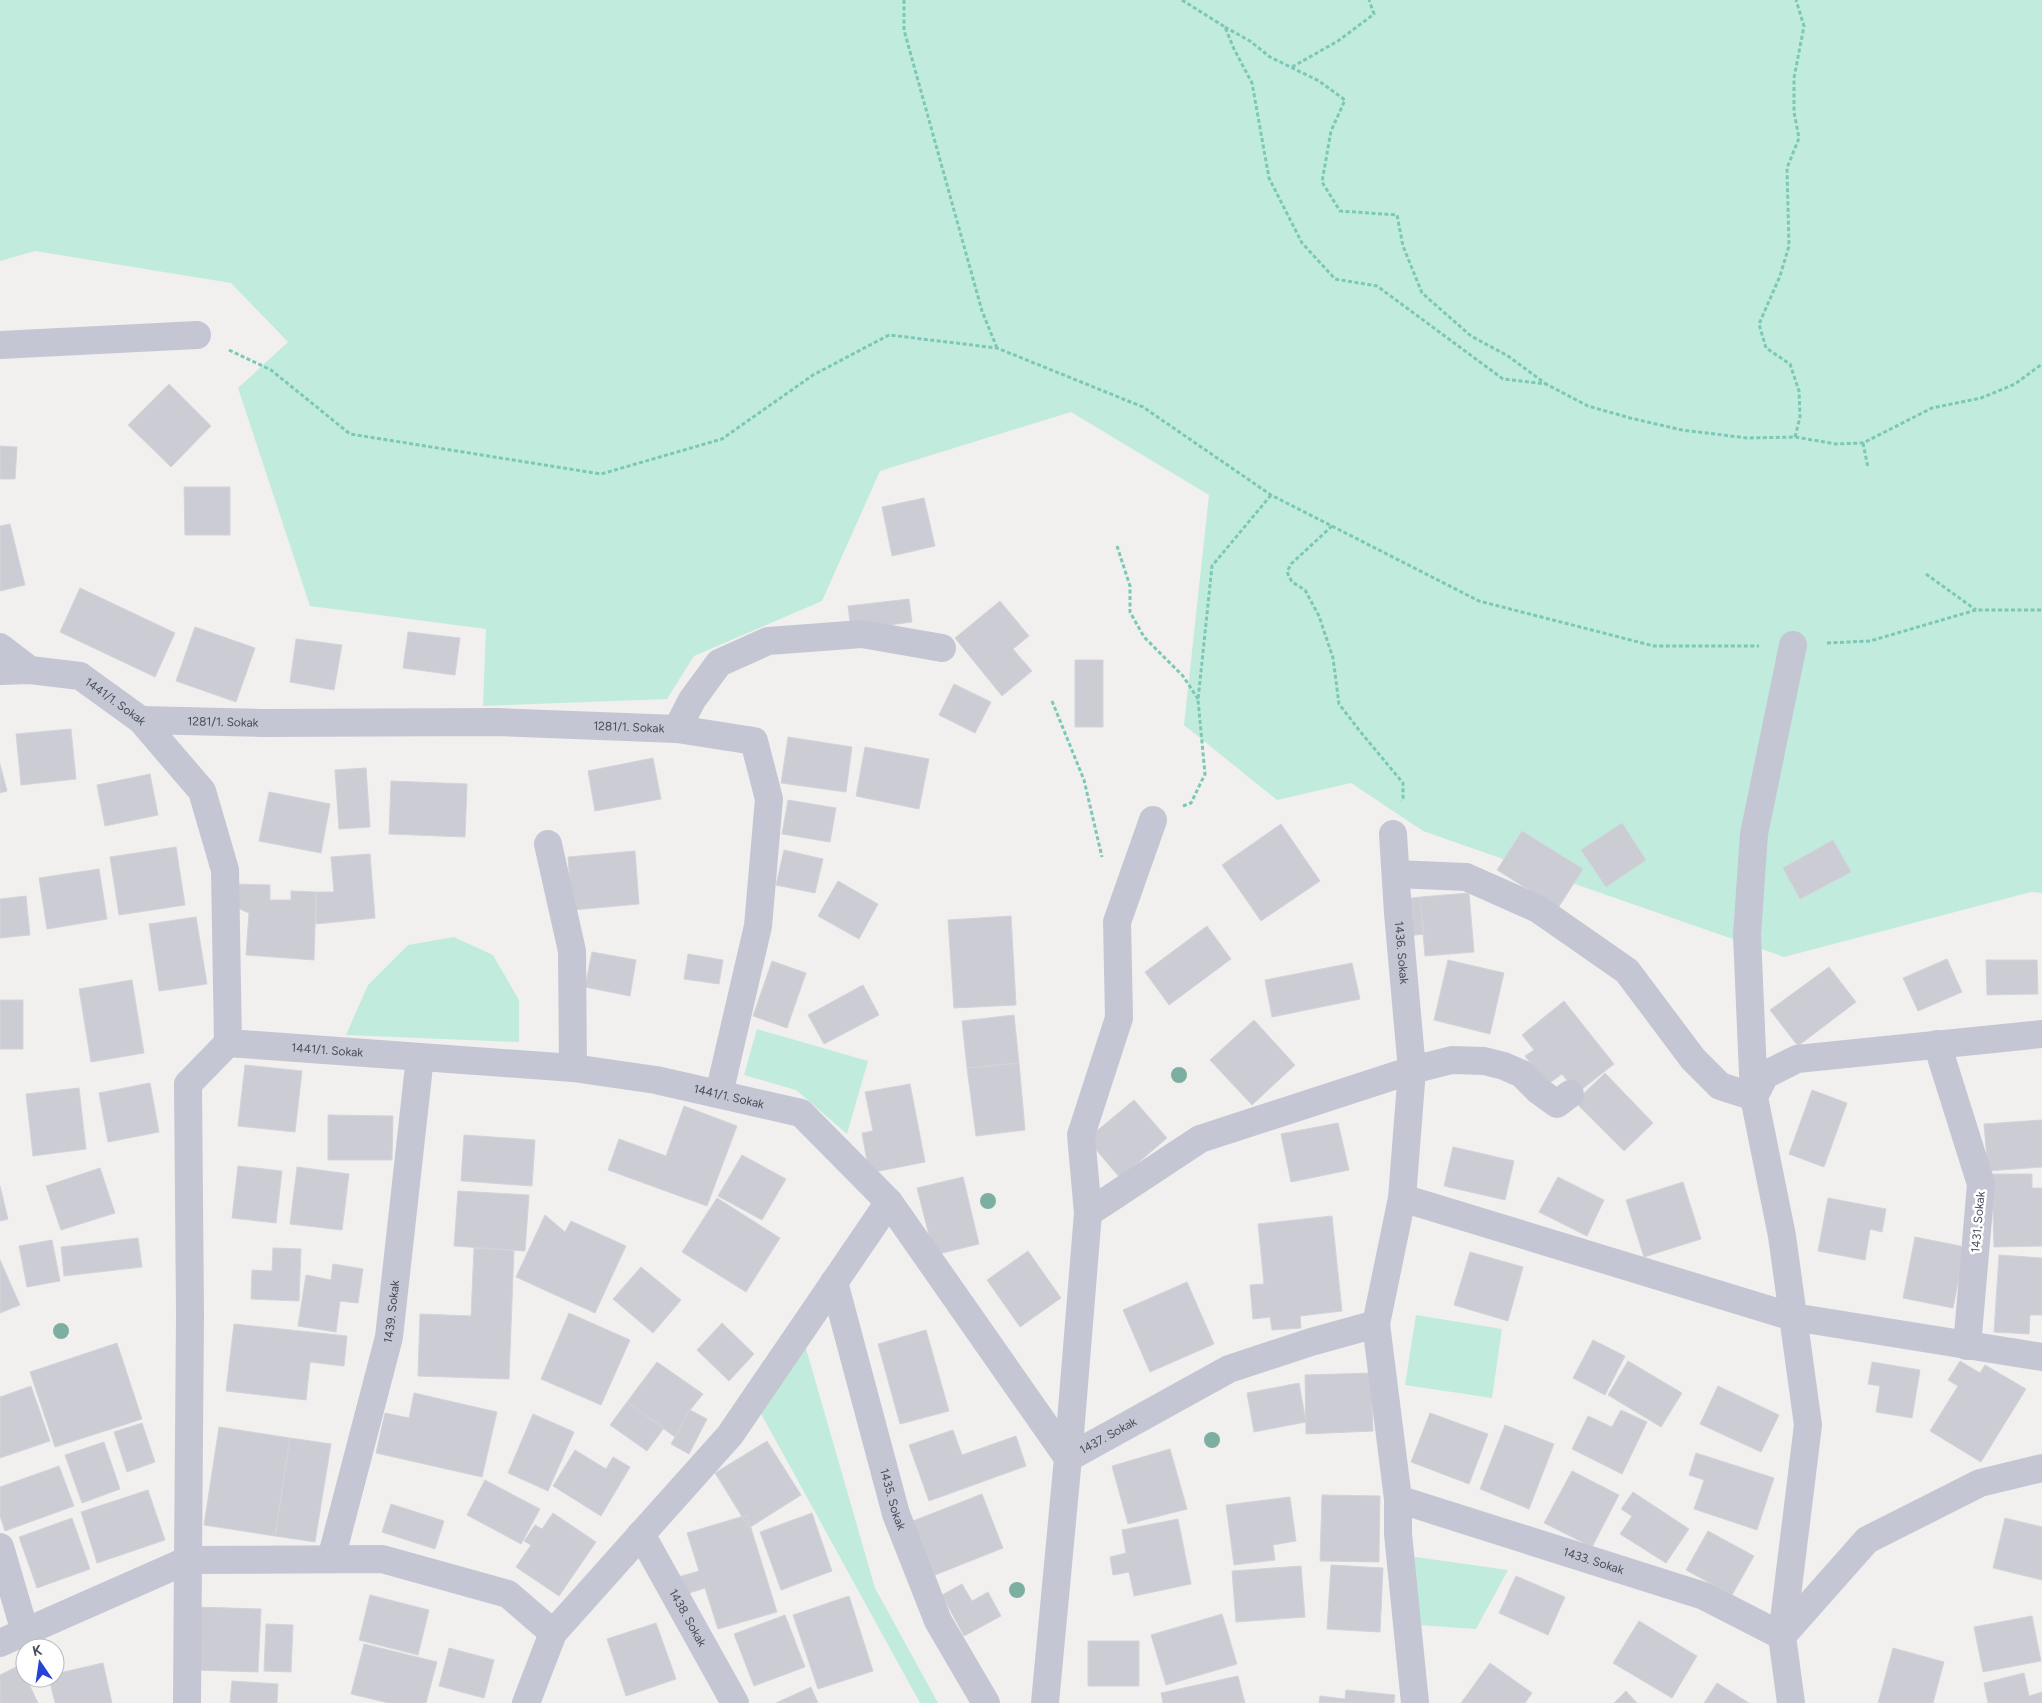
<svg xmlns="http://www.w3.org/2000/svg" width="2042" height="1703" viewBox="0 0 2042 1703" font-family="Figtree,sans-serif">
<rect width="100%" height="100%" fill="#f1f0ef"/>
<path fill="#c1ecdd" d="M0,0H2042V893L2031,892L1784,957L1423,831L1351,783L1277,800L1184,725L1209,495L1071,412L880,471L822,601L694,656L667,699L483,706L486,629L310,606L238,388L288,342L231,283L35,251L0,261Z
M454,937L493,955L519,1000V1042L346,1035L368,985L408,945Z
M757,1029L868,1061L847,1134L796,1090L744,1075Z
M1416,1315L1502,1329L1492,1398L1405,1385Z
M805,1345L875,1588L938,1703H920L759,1410Z
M1409,1556L1508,1570L1476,1629L1418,1625Z"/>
<path fill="#cccdd4" stroke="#d3d4da" d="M169,384L211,426L171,467L128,425Z
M0,446L17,447L15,479H0Z
M184,487H230V535H185Z
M924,498L935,546L892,556L882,507Z
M10,524L25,585L0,591V526Z
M80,588L175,633L155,677L60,632Z
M909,599L912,622L851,630L848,606Z
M1000,601L1029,636L1013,649L1032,671L1002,696L955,638Z
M195,627L255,648L236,702L176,681Z
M408,632L460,638L455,675L403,668Z
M296,639L342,645L334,690L290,682Z
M1075,660H1103V727H1075Z
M954,684L991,702L975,733L939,715Z
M71,729L76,779L21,785L16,734Z
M788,737L852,747L846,792L781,783Z
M865,747L929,759L919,809L856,796Z
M653,758L661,799L595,811L588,771Z
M0,764L7,791L0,793Z
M366,768L370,827L339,829L335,770Z
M150,774L158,815L105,826L97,785Z
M391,781L467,784L465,837L389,834Z
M269,792L330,804L321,853L259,841Z
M788,800L836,808L830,842L782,834Z
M1622,823L1646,860L1606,887L1581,850Z
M1281,824L1320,881L1261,921L1222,865Z
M1522,831L1583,869L1558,908L1497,870Z
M1833,840L1851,872L1800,899L1783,868Z
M176,847L185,905L119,915L110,857Z
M784,850L823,859L815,893L776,885Z
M635,851L639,904L572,910L568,857Z
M370,854L375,918L316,924V892H334L331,857Z
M99,869L107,919L47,929L39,878Z
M838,881L878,904L859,939L818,916Z
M236,884L270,885V900H291V891L316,892L314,960L246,955L249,913L235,907Z
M1469,893L1474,952L1425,956L1420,897Z
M26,896L30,935L0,938V899Z
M1420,897L1424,934L1408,936L1405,899Z
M1011,916L1016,1005L954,1008L948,920Z
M196,917L207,984L159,991L149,924Z
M1207,926L1231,959L1169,1005L1145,972Z
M592,952L636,960L630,996L585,987Z
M688,954L723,960L719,984L684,979Z
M1947,959L1962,992L1918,1011L1903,978Z
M1448,960L1504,973L1490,1034L1434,1020Z
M1986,960H2037L2038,994L1987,995Z
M772,961L806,973L787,1028L753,1016Z
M1352,963L1360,999L1272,1017L1265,980Z
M1829,967L1856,1002L1798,1046L1770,1010Z
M132,980L144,1053L91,1062L79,989Z
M863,985L879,1015L824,1044L808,1015Z
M0,1000H23V1049H0Z
M1564,1001L1614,1064L1577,1093L1562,1074L1547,1085L1525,1056L1534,1050L1522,1035Z
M1014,1015L1019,1063L967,1068L962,1021Z
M1254,1020L1295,1065L1252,1105L1210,1060Z
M1019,1063L1025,1130L976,1136L967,1068Z
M245,1065L302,1071L295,1132L238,1126Z
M1605,1073L1653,1123L1624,1151L1575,1102Z
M150,1083L159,1132L108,1142L99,1093Z
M910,1084L925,1162L869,1173L862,1133L873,1131L865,1092Z
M79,1088L86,1149L33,1156L26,1094Z
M1812,1090L1847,1103L1824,1167L1789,1154Z
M1134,1100L1167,1138L1120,1178L1087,1139Z
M684,1106L737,1126L707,1206L608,1170L619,1139L666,1156Z
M328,1115L393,1116L392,1160H328Z
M2042,1120V1167L1988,1171L1984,1124Z
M1338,1123L1349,1170L1291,1182L1281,1134Z
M464,1135L535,1140L532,1186L461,1181Z
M1453,1147L1514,1161L1505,1200L1444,1186Z
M742,1155L786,1179L762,1220L718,1196Z
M238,1166L282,1171L276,1223L232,1218Z
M297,1167L349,1174L342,1230L290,1224Z
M100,1168L115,1213L61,1230L46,1186Z
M1992,1174H2032V1188H2042V1246L1994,1247Z
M963,1177L979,1244L934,1255L917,1188Z
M1558,1177L1604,1200L1587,1236L1539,1212Z
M1683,1182L1701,1239L1644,1257L1626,1200Z
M0,1186L8,1219L0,1221Z
M458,1191L529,1195L525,1251L454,1246Z
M717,1198L780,1238L746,1292L682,1252Z
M1828,1198L1886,1209L1882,1232L1870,1229L1865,1260L1818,1251Z
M545,1215L565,1232L571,1221L626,1246L595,1313L516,1277Z
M1332,1216L1342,1311L1300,1316L1301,1328L1272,1330L1270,1317L1253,1319L1250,1285L1264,1284L1258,1224Z
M1915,1237L1965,1247L1953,1308L1903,1298Z
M138,1238L142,1267L64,1276L61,1247Z
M52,1240L60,1281L27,1287L19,1246Z
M273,1248L301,1249L299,1301L251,1299L252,1270L272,1271Z
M474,1248L514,1250L509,1379L418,1376L420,1314L471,1316Z
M1028,1251L1061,1298L1020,1327L987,1280Z
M1470,1252L1523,1267L1508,1321L1454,1305Z
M1999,1255L2042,1258V1315H2030L2029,1334L1994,1332Z
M0,1260L20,1305L0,1313Z
M333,1264L363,1269L358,1303L340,1301L336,1332L298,1326L306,1275L331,1280Z
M641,1267L681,1300L653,1333L613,1299Z
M1187,1282L1214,1344L1150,1372L1123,1310Z
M569,1313L630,1340L601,1405L541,1379Z
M722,1323L754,1354L729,1381L697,1350Z
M234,1324L347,1336L344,1366L310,1362L306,1400L226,1391Z
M926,1330L949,1411L900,1424L878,1344Z
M1593,1340L1625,1356L1605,1395L1573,1378Z
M117,1343L142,1419L55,1447L30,1372Z
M1628,1361L1682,1393L1661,1427L1608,1395Z
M1960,1361L1980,1373L1985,1365L2026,1389L1981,1462L1930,1431L1958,1386L1948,1380Z
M657,1362L703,1394L690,1410L675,1437L627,1402Z
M1872,1362L1920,1370L1912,1418L1876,1412L1880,1386L1868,1384Z
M1371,1373L1373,1431L1306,1434L1305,1375Z
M1299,1383L1306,1422L1254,1432L1247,1393Z
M31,1386L50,1441L0,1458V1397Z
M1718,1386L1779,1415L1761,1452L1700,1424Z
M414,1393L497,1412L482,1477L376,1453L385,1413L409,1418Z
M627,1402L664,1428L647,1451L610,1425Z
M690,1410L707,1419L689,1454L671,1444Z
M1621,1410L1647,1422L1622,1474L1572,1449L1588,1416L1612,1427Z
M1430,1413L1488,1434L1469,1484L1411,1462Z
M533,1414L574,1432L548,1491L508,1473Z
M142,1423L155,1462L127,1472L114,1432Z
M1505,1425L1554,1444L1529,1509L1480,1489Z
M219,1427L290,1438L275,1536L204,1525Z
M953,1430L962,1455L1016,1436L1026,1466L929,1501L909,1445Z
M290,1438L331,1444L315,1542L275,1536Z
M767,1441L801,1495L749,1528L715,1473Z
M104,1442L120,1489L82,1503L65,1455Z
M1170,1449L1187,1509L1128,1524L1112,1466Z
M575,1450L606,1469L613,1457L630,1467L601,1516L553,1486Z
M1696,1453L1774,1478L1757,1530L1694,1509L1704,1480L1689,1475Z
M59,1466L74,1506L5,1531L0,1516V1487Z
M1572,1471L1619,1495L1592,1547L1544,1523Z
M485,1480L540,1509L521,1544L467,1515Z
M148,1490L165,1540L97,1563L81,1512Z
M1633,1492L1689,1529L1666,1563L1620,1534L1632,1516L1621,1509Z
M982,1494L1003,1548L935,1575L913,1521Z
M1322,1495L1380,1496L1379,1562L1320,1561Z
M1290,1497L1296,1541L1273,1545L1275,1560L1234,1565L1226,1505Z
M391,1504L444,1521L435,1549L382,1532Z
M553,1513L596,1542L559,1596L516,1567L531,1545L524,1541L535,1525L542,1529Z
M812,1513L832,1571L781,1590L760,1532Z
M747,1515L777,1612L718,1629L705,1588L683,1595L678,1577L699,1571L687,1533Z
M72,1518L90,1569L37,1588L19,1537Z
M2005,1518L2042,1527V1580L1993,1568Z
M1178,1519L1191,1584L1134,1596L1129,1572L1113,1575L1110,1557L1126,1553L1122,1530Z
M1708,1531L1754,1556L1732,1595L1686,1570Z
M1331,1565L1383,1568L1380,1632L1327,1629Z
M1301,1566L1305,1617L1236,1622L1232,1571Z
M1516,1576L1565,1597L1548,1635L1499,1613Z
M962,1584L972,1601L988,1592L1001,1616L964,1636L942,1595Z
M370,1595L429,1610L418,1655L359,1640Z
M849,1596L873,1671L818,1689L793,1615Z
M197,1607L261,1609L258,1672L194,1670Z
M1222,1614L1237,1664L1166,1685L1151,1635Z
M785,1615L805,1667L754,1686L734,1634Z
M2032,1616L2041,1661L1983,1672L1974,1627Z
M1639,1621L1697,1656L1672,1698L1613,1663Z
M656,1623L676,1679L626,1696L607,1639Z
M266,1624L293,1625L291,1672L264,1671Z
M1088,1641H1139V1686H1088Z
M364,1644L437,1662L426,1703H389L351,1694Z
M449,1648L494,1660L484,1698L439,1686Z
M1893,1648L1944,1662L1933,1703H1878Z
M103,1663L112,1703H55L49,1678H55V1674Z
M1490,1663L1532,1693L1525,1703H1461Z
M20,1665L38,1703H0V1675Z
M2024,1673L2029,1696L2042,1692V1703H1988L1984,1683Z
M1238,1676L1245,1703H1163L1161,1693Z
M232,1681L278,1684L277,1703H230Z
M1717,1683L1749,1703H1704Z
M811,1687L818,1703H776Z
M1346,1690L1395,1695L1394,1703H1319L1320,1696L1345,1699Z
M1626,1691L1637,1703H1614Z"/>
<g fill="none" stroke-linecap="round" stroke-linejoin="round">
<path stroke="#7bc8b6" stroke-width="3" stroke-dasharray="4 2.5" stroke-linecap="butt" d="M904,0V30L982,311L997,348
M1182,0L1225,27L1234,49L1252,83L1269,178L1302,243L1335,279L1377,286L1503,379L1546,384L1588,406L1630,418L1682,430L1747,438L1795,437L1836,444L1863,443L1932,408L1981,398L2015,384L2042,364
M1225,27L1250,41L1270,57L1319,81L1345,100L1331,131L1322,182L1340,211L1397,215L1403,246L1422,293L1471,336L1508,356L1546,384
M1292,67L1338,41L1374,14L1369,0
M229,350L271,370L350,434L601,474L722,439L813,375L889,335L997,348L1143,407L1271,495L1479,601L1654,646H1759
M1795,437L1800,417L1799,391L1790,364L1766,348L1759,324L1780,276L1789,246L1787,168L1799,138L1794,112V78L1804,26L1796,0
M1863,443L1868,468
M1332,526L1291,564L1287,572L1292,582L1305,590L1319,616L1333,658L1339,704L1359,730L1403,783V798L1401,801
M1117,546L1130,586V612L1144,637L1183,676L1198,699
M1926,574L1976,610
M1827,643L1870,641L1976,610H2042
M1052,701L1084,780L1102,857
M1183,806L1191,803L1205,774L1198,700L1212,566L1271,495"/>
<g stroke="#c4c7d3" stroke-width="28">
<path d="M0,345L197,335"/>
<path d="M0,647L30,670"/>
<path id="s1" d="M0,671L30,670L80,676L141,720L202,791L225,870L228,1043L573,1068L656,1080L801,1113L889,1202"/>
<path id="s2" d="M141,720L262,723L496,722L677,729L754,741L769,799L758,926L719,1094"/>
<path d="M677,729L692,700L719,663L768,641L862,634L942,648"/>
<path id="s3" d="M1393,834L1398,913L1412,1070L1452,1060L1484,1061L1504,1066L1522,1074L1539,1091L1557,1104L1570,1094"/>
<path d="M548,844L572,951L573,1068"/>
<path d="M1396,874L1466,877L1538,909L1627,971L1693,1059L1720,1086L1754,1097L1747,935L1754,834L1793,645"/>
<path d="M1937,1044L1981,1184L1967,1346"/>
<path d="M1088,1213L1081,1135L1119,1018L1117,922L1153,820"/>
<path id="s4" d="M834,1282L896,1514L938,1621L986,1703"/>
<path d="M1068,1458L1088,1213L1200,1139L1412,1070L1402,1198"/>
<path id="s5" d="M1398,1499L1704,1596L1782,1636L1867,1540L1980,1483L2042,1468"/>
<path id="s6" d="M641,1534L735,1703"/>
<path d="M0,1547L25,1632"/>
<path id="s7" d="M331,1559L389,1337L420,1057"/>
<path d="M553,1633L730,1435L889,1202L1068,1458"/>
<path d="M0,1643L188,1560L190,1314L188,1084L228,1043"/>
<path d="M187,1703L188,1560L382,1559L508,1594L553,1633L526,1703"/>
<path id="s8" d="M1045,1703L1068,1458L1229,1369L1311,1342L1376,1324"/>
<path d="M1415,1703L1398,1534V1499L1376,1324L1402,1198L1793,1317L2042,1357"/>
<path d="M1791,1703L1782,1636L1808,1425L1782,1236L1754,1097L1765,1075L1797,1059L2042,1034"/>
</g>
</g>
<g fill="#7caea2">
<circle cx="1179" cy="1075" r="8"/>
<circle cx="988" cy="1201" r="8"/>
<circle cx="61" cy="1331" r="8"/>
<circle cx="1212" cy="1440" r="8"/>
<circle cx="1017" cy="1590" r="8"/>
</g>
<g text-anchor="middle" stroke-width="5" stroke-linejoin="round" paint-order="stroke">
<g font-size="12" fill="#484d5b" stroke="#fff">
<text dy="4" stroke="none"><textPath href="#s1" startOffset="124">1441/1. Sokak</textPath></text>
<text dy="4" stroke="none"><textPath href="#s2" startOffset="82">1281/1. Sokak</textPath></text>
<text dy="4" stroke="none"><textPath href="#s2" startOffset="488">1281/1. Sokak</textPath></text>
<text dy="4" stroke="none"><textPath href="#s3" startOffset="119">1436. Sokak</textPath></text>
<text dy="4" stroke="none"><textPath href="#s1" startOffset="604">1441/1. Sokak</textPath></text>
<text dy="4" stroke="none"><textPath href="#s1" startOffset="1009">1441/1. Sokak</textPath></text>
<text transform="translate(1978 1222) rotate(-85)" y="4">1431. Sokak</text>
<text dy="4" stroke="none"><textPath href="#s7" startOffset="255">1439. Sokak</textPath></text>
<text dy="4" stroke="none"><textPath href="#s8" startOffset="292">1437. Sokak</textPath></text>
<text dy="4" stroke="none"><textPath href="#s4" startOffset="225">1435. Sokak</textPath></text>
<text dy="4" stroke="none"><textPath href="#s5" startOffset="205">1433. Sokak</textPath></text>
<text dy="4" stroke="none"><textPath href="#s6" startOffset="96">1438. Sokak</textPath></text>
</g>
</g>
<g transform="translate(40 1663) rotate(347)"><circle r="24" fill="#ffffff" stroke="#b6b8bd"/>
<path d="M0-4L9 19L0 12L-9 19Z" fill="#2643d5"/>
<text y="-8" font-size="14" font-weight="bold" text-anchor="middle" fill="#484d5b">K</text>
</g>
</svg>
